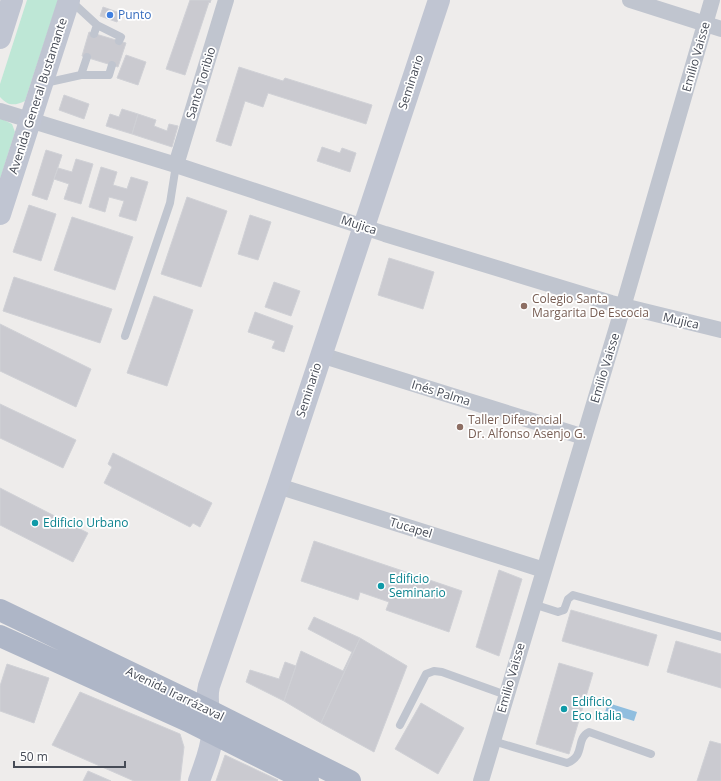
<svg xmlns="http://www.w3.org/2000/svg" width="721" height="781" viewBox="0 0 721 781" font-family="'Open Sans',sans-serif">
<rect width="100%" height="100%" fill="#eeeceb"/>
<path fill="#bee7d6" d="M27,0H58L25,101C14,106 8,106 0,97V84Z
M0,118L12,124L15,132L0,179Z"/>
<path fill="#90bedf" d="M608,703L637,712L634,721L605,712Z"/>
<path fill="#cacad0" stroke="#d0d1d6" d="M190,0H211L210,3L209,2L185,75L166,69Z
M103,7L120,13L117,22L100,16Z
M89,32L126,43L118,67L82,56Z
M126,55L146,62L138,85L117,78Z
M239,67L283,81L285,78L372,105L366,124L268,93L263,107L245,101L231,146L216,141Z
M64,95L89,104L84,119L59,110Z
M122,109L138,114L132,134L106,126L110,114L119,117Z
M138,114L156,120L154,126L167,131L169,124L178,126L172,147L132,134Z
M322,147L340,153L342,148L356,153L350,172L317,161Z
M46,150L62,155L47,200L32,195Z
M76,159L93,164L81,204L64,199L69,184L54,179L58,168L72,172Z
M101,167L117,172L113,185L127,189L131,177L148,182L136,221L119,216L124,201L109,197L105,212L89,207Z
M187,197L227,211L201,287L161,274Z
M29,205L56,214L41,261L13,252Z
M250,215L271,222L258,260L238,254Z
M72,217L133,237L115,290L54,270Z
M389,258L434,272L423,309L378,295Z
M14,277L112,309L100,343L3,311Z
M274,282L300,291L291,316L265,307Z
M154,296L193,310L167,386L127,373Z
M255,312L293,326L284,352L272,348L275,341L248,332Z
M0,324L91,369L76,407L0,371Z
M0,404L76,440L63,468L0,438Z
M113,453L212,503L200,527L193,523L190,527L104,483L112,467L108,464Z
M0,488L88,533L73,562L0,525Z
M314,541L462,591L449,632L386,610L389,602L360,592L358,600L301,581Z
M499,570L522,579L499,656L476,647Z
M571,610L657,635L648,666L562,641Z
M314,617L360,638L321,723L284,701L301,651L343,671L352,652L308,629Z
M360,638L407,666L374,752L321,723Z
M676,641L721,654V688L667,672Z
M285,662L296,666L284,701L246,682L250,670L279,679Z
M559,663L593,673L569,754L536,744Z
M7,664L49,678L34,723L0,711V686Z
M80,692L180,734L184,747L180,781H134L52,745Z
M421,703L464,728L438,774L395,749Z
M710,741L721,744V781H697Z
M225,755L278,780L277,781H216Z
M88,771L111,781H83Z"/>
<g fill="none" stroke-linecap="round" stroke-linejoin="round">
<path stroke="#c0c5cf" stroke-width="8" d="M71,1L97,25L121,37L119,41
M94,34L97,25
M81,75L87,57
M45,83L81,75H109L112,65
M125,336L170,203L176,165
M533,604L558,612L564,610L568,599L573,595L721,637
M400,725L426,674L434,671L442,672L506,695
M493,741L567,763C586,756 575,739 589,732L651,754"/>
<path stroke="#c0c5cf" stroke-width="16" d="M630,0L721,29
M0,111L176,165L385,234L611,303L721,330
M176,165L226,0
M321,355L584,437
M278,486L544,570
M481,781L623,307L712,0"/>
<path stroke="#c0c5d2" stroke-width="22" d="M0,38L12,0
M0,214L69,0
M199,781C204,766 212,749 212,733C211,717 205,702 209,686L278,486L439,0"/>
<path stroke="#aeb6c7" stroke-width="22" d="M0,610L208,710L350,781
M0,636L188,721L308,781"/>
</g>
<circle fill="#3f7fe0" stroke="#fff" stroke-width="1.5" cx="110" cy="15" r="4"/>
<g fill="#8d6e63" stroke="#fff" stroke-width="1.5">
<circle cx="524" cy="306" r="4"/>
<circle cx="460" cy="427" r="4"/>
</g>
<g fill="#0f9aa8" stroke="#fff" stroke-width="1.5">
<circle cx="35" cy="523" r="4"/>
<circle cx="381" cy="586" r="4"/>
<circle cx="564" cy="709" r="4"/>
</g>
<g text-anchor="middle" stroke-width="3.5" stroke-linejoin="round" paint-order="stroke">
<g font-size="12" fill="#366cbe" stroke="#fff" text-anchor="start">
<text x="118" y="19">Punto</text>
</g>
<g font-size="12" fill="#464b56" stroke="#fff">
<text transform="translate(696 57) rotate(-74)" y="4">Emilio Vaisse</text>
<text transform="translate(411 82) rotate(-72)" y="4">Seminario</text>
<text transform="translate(201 83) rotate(-73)" y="4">Santo Toribio</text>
<text transform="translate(38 96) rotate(-72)" y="4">Avenida General Bustamante</text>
<text transform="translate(359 225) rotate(18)" y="4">Mujica</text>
<text transform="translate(681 321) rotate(13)" y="4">Mujica</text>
<text transform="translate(605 368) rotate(-73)" y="4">Emilio Vaisse</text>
<text transform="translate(309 390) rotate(-72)" y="4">Seminario</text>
<text transform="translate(441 393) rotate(17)" y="4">Inés Palma</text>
<text transform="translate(411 528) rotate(17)" y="4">Tucapel</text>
<text transform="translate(511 678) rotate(-74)" y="4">Emilio Vaisse</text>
<text transform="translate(175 694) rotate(26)" y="4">Avenida Irarrázaval</text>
</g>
<g font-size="12" fill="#785e54" stroke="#fff" text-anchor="start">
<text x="532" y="303">Colegio Santa<tspan x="532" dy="14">Margarita De Escocia</tspan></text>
<text x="468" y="424">Taller Diferencial<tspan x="468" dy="14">Dr. Alfonso Asenjo G.</tspan></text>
</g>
<g font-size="12" fill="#0d838f" stroke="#fff" text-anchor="start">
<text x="43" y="527">Edificio Urbano</text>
<text x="389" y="583">Edificio<tspan x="389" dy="14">Seminario</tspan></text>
<text x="572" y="706">Edificio<tspan x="572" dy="14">Eco Italia</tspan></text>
</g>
</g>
<path d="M14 761v6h111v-6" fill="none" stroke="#464b56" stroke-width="2"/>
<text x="20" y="761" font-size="12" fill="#464b56" stroke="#ffffff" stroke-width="3" paint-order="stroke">50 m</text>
</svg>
